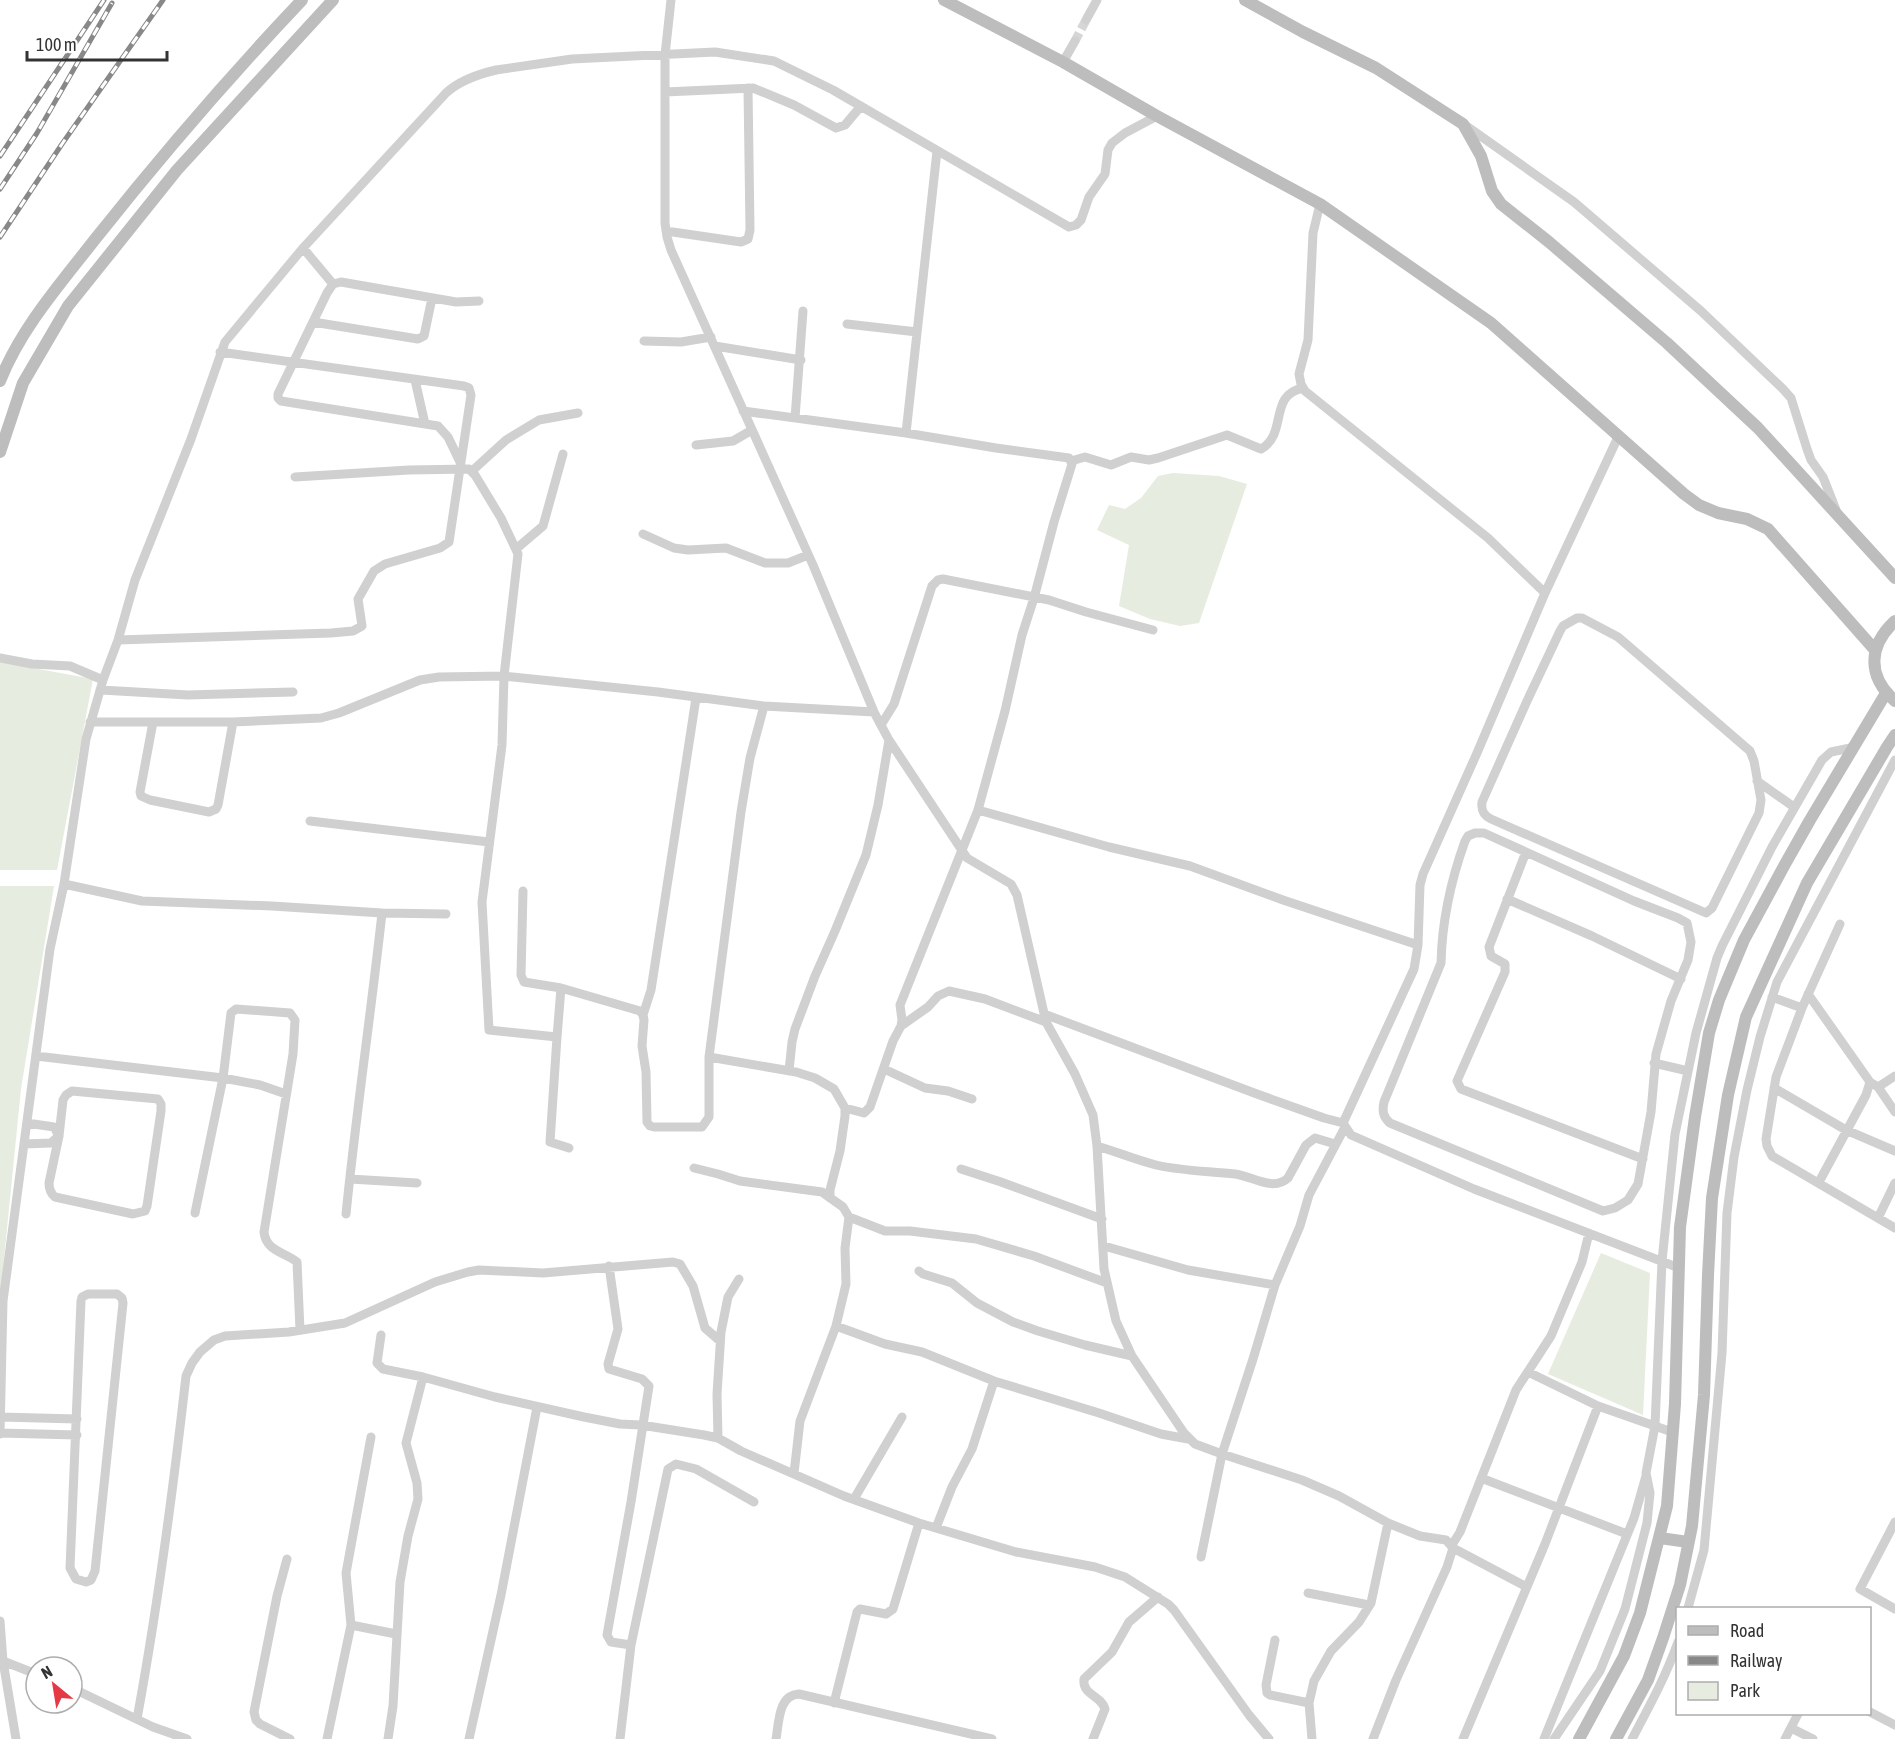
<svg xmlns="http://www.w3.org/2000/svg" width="1895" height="1739" viewBox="0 0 1895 1739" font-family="'Asap Condensed',sans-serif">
<rect width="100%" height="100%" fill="#fff"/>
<path fill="#e6ecdf" d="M1173,473L1219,476L1247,484L1199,623L1180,626L1150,619L1119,606L1129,545L1097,530L1109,505L1125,509L1141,498L1158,476Z
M0,662L93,679L57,870H0Z
M0,886H54L21,1089L0,1299Z
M1601,1253L1650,1273L1643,1415L1548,1374Z"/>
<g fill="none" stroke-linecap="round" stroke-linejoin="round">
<path stroke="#d6d6d6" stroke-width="9" stroke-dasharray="9 4.5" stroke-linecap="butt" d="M1075,41L1086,20"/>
<path stroke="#d0d0d0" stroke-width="9" d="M671,0L665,55V223L667,237L671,250L813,565L874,712L889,740L967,858L1011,884L1017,895L1046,1022L1075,1074L1093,1115L1097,1146L1104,1269L1116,1321L1132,1356L1184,1433L1195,1444L1222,1454L1302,1480L1339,1496L1388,1523L1420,1536L1446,1540L1453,1548L1447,1567L1396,1680L1373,1739
M1086,20L1097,0
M1063,62L1075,41
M665,92L753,88L794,105L836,128L845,125L861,106
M1465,125L1574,202L1701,311L1783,389L1791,398L1807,449L1811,460L1823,477L1836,510
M1320,204L1313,233L1308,340L1299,374L1301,384L1305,391L1488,538L1545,593
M666,231L741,242L748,239L750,230L748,88
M303,248L333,284
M313,322L418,339L424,336L432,298
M847,324L917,332
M644,341L681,342L711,337
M715,346L801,360
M415,380L425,424
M743,411L906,433L996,448L1069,458L1072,464L1054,522L1034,598L1022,635L1005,711L978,810L1109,847L1190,866L1283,900L1418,945
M795,418L803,311
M906,433L937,151
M1619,435L1545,593L1477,753L1423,874L1420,885L1418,945L1414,969L1343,1123L1351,1135L1474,1189L1679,1268
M696,445L733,441L752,430
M1071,461L1085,457L1111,465L1131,457L1149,460L1158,458L1227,435L1261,449C1288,434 1268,395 1303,388
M460,462L448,437L438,426L281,401L278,398V394L327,293L333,284L341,282L456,302L479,301
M472,471L506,440L539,420L578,413
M295,477L409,470L469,469L475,475L501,518L518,554L504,676L502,745L482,902L489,1030L557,1037L561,988
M643,534L674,548L688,550L726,548L765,563H788L808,555
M516,549L543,526L563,454
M1577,618H1582L1618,637L1750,751L1754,761L1761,800L1759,813L1712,908L1706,913L1491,819C1483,815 1481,810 1482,802L1527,701L1560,631L1563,626Z
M118,640L331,633L353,631L362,626L358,599L374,571L385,564L440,548L449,542L471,395L469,388L464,386L220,352
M0,658L32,664L70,666L103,680
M101,690L188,695L293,692
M90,722H233L321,718L339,713L420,680L439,677L504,676L658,692L764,706L874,712
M153,722L140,792L141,796L150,800L209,812L216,809L218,805L233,722
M881,725L894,704L932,586L938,580L943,579L1049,600L1086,612L1153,630
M1757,781L1794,807
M310,821L489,842
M1475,833H1484L1634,901L1678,918L1687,923L1691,942L1688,960L1671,1001L1656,1054L1651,1112L1638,1184L1628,1200L1615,1208L1603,1211L1390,1123C1383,1117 1382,1111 1384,1102L1441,963C1442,921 1451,880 1465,841L1468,836Z
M1526,852L1489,947L1491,956L1505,964V972L1457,1081L1461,1089L1643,1159
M64,884L142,901L272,906L382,913L446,914
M523,891L521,975L524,982L561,988L640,1011L643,1015L644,1020L642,1046L646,1072L647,1122L650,1126L654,1127H702L709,1117V1057L741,812L750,758L764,706
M1507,899L1592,936L1681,979
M1840,924L1802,1008L1776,1077L1766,1139L1767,1146L1772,1156L1895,1228
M1808,994L1870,1082L1866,1095L1819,1182
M1772,997L1802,1008
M1044,1014L1257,1094L1324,1118L1343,1123
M643,1015L651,990L696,698
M901,1026L928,1007L938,996L949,991L985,999L1046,1022
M557,1037L550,1142L569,1148
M36,1056L223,1078L260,1085L286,1094
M709,1057L796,1072L815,1078L834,1089L845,1108V1116L840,1151L830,1190V1198
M1654,1063L1688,1071
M884,1069L925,1088L948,1091L972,1099
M789,1071L792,1042L795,1029L815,976L835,931L866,855L878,805L889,740
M1870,1082L1878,1087L1895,1112
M1878,1087L1895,1076
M1774,1088L1846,1130L1895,1151
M72,1091L158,1099L161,1104V1111L147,1206L145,1211L133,1214L55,1197C50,1193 49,1189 49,1183L59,1136L63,1100L66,1095Z
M845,1108L864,1113L870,1107L893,1041L901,1026L902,1020L900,1005L978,810
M24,1144L51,1143L59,1136L54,1127L27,1123
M1097,1146C1117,1152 1136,1160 1156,1165C1182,1171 1208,1171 1235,1174C1252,1176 1273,1192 1288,1178L1306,1145L1315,1138L1335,1144
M694,1168L718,1174L740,1181L822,1192L843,1207L849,1217L845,1248L846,1284L836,1326L800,1421L794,1473
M961,1169L1001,1182L1102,1219
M350,1179L417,1183
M195,1213L223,1078L231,1013L236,1009L290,1013L295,1020L293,1054L264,1232C266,1251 284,1252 297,1262L300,1330
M346,1214C356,1114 371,1013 382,913
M849,1217L885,1231H910L976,1239L1034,1256L1107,1283
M1878,1218L1895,1183
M1104,1246L1188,1270L1275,1285
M609,1266L618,1329L608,1364L609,1369L642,1379L649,1386L631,1502L607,1635L611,1642L631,1645
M919,1271L923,1274L952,1283L977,1303L1013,1322L1038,1331L1085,1345L1132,1356
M88,1294H117L122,1298L123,1303L95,1571L91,1580L86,1582L76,1579L70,1568L81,1301L82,1297Z
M836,1326L885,1344L922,1352L994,1381L1099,1413L1161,1434L1188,1439
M381,1335L377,1363L383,1369L423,1377L495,1397L584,1417L620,1424L641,1425L704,1435L718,1438L741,1451L844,1496L919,1523L1016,1552L1095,1567L1125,1577L1168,1604L1174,1610L1249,1715L1269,1739
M1528,1372L1598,1406L1672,1432
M0,1417L77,1419
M0,1433L77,1435
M0,1434L3,1301L50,949L64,884L86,739L103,680L118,640L135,580L191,439L225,342L303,248L446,93C459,81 479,74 496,70L572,59L715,52L774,61L833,90L1069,227L1076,225L1081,220L1089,197L1105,174L1108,150L1112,143L1125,133L1157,116
M718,1438L717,1394L721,1332L728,1297L739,1279
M1481,1478L1627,1534
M854,1499L902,1417
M1895,1522L1860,1589L1895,1609
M936,1528L952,1487L972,1449L994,1381
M1452,1545L1460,1532L1516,1390L1551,1336L1582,1262L1589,1233
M1453,1548L1527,1587
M1201,1557L1222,1454L1253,1359L1275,1285L1300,1226L1309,1195L1345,1127
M287,1559L277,1596L254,1712L256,1720L260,1724L290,1739
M1308,1593L1369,1605
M1688,1608L1704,1550L1722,1353L1727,1213L1734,1157L1747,1090L1760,1037L1777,982L1895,760
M0,1621L3,1661L16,1739
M351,1625L396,1634
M1275,1640L1266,1685L1267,1693L1270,1695L1309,1703
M3,1661L36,1674
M72,1688L153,1727L187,1739
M834,1703L857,1612L860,1609L886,1614L893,1609L919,1523
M1870,1712L1895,1725
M137,1719C158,1605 173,1491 186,1376L192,1363L200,1352L214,1340L225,1336L289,1332L345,1323L435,1282L468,1272L479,1270L543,1273L673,1262L680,1264L693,1286L705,1328L720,1341
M1791,1728L1813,1739
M327,1739L351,1625L346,1573L371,1437
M388,1739L393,1706L400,1582L408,1536L418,1499L417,1483L406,1443L423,1377
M469,1739L501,1595L537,1407
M620,1739L631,1645L668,1469L676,1464L696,1469L754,1502
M776,1739C779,1723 778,1695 799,1694L992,1739
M1093,1739L1105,1709C1101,1695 1082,1695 1084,1679L1112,1652L1129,1622L1158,1597
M1312,1739L1309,1703L1314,1681L1331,1651L1359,1622L1371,1603L1388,1523
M1463,1739L1545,1544L1598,1406
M1544,1739L1634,1518L1646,1476
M1554,1739L1600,1671L1625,1609L1647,1523L1650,1493L1646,1473L1655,1426L1662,1261L1675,1134L1696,1033L1717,958L1722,946L1772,847L1822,760L1831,752L1855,747
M1632,1739C1649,1707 1666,1676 1678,1642
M1785,1739L1798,1714"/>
<path stroke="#bdbdbd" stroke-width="12" d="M944,0L1063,62L1157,116L1320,204L1491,323L1684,494L1699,505L1718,513L1747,519L1768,529L1875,650
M1245,0L1303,32L1376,68L1463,124L1481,156L1492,191L1501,204L1549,242L1667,343L1758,428L1895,578
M0,381C21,328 61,283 96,238C161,156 230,76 302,0
M0,452L23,383L68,306L177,170L333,0
M1895,621C1868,646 1867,676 1895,701
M1660,1538L1688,1542
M1579,1739L1624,1656L1640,1613L1667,1506L1675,1404L1680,1227L1695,1117L1709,1033L1719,1000L1744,940L1784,866L1810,820L1886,693
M1616,1739L1648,1680L1663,1638L1680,1585L1692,1526L1704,1395L1708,1275L1712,1198L1728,1095L1746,1017L1807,883L1887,747L1895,735"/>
<defs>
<path id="rail" d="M0,156L104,0
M0,189L37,133L112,3
M0,237L62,144L163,0"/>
</defs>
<use href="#rail" stroke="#888" stroke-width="5"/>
<use href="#rail" stroke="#fff" stroke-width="3" stroke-dasharray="9" stroke-linecap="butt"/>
</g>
<rect x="1676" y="1607" width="195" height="108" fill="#ffffff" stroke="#adadad" stroke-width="1.5"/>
<rect x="1688" y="1626" width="30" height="9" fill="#bdbdbd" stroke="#adadad" stroke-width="1.5"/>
<text x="1730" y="1637" font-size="18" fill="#333333">Road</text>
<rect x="1688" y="1656" width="30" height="9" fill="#888888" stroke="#adadad" stroke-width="1.5"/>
<text x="1730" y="1667" font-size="18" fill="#333333">Railway</text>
<rect x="1688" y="1682" width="30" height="18" fill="#e6ecdf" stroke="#adadad" stroke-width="1.5"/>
<text x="1730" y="1697" font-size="18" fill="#333333">Park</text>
<g transform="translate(54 1685) rotate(330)"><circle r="28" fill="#ffffff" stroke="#adadad" stroke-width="1.5"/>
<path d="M0-4.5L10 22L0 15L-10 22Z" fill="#e63946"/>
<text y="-9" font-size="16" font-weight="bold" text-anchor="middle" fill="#333333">N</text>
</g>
<path d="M27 51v9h140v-9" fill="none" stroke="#333333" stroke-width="3"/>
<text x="36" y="51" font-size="18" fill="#333333" stroke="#ffffff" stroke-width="4.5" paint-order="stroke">100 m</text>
</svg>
